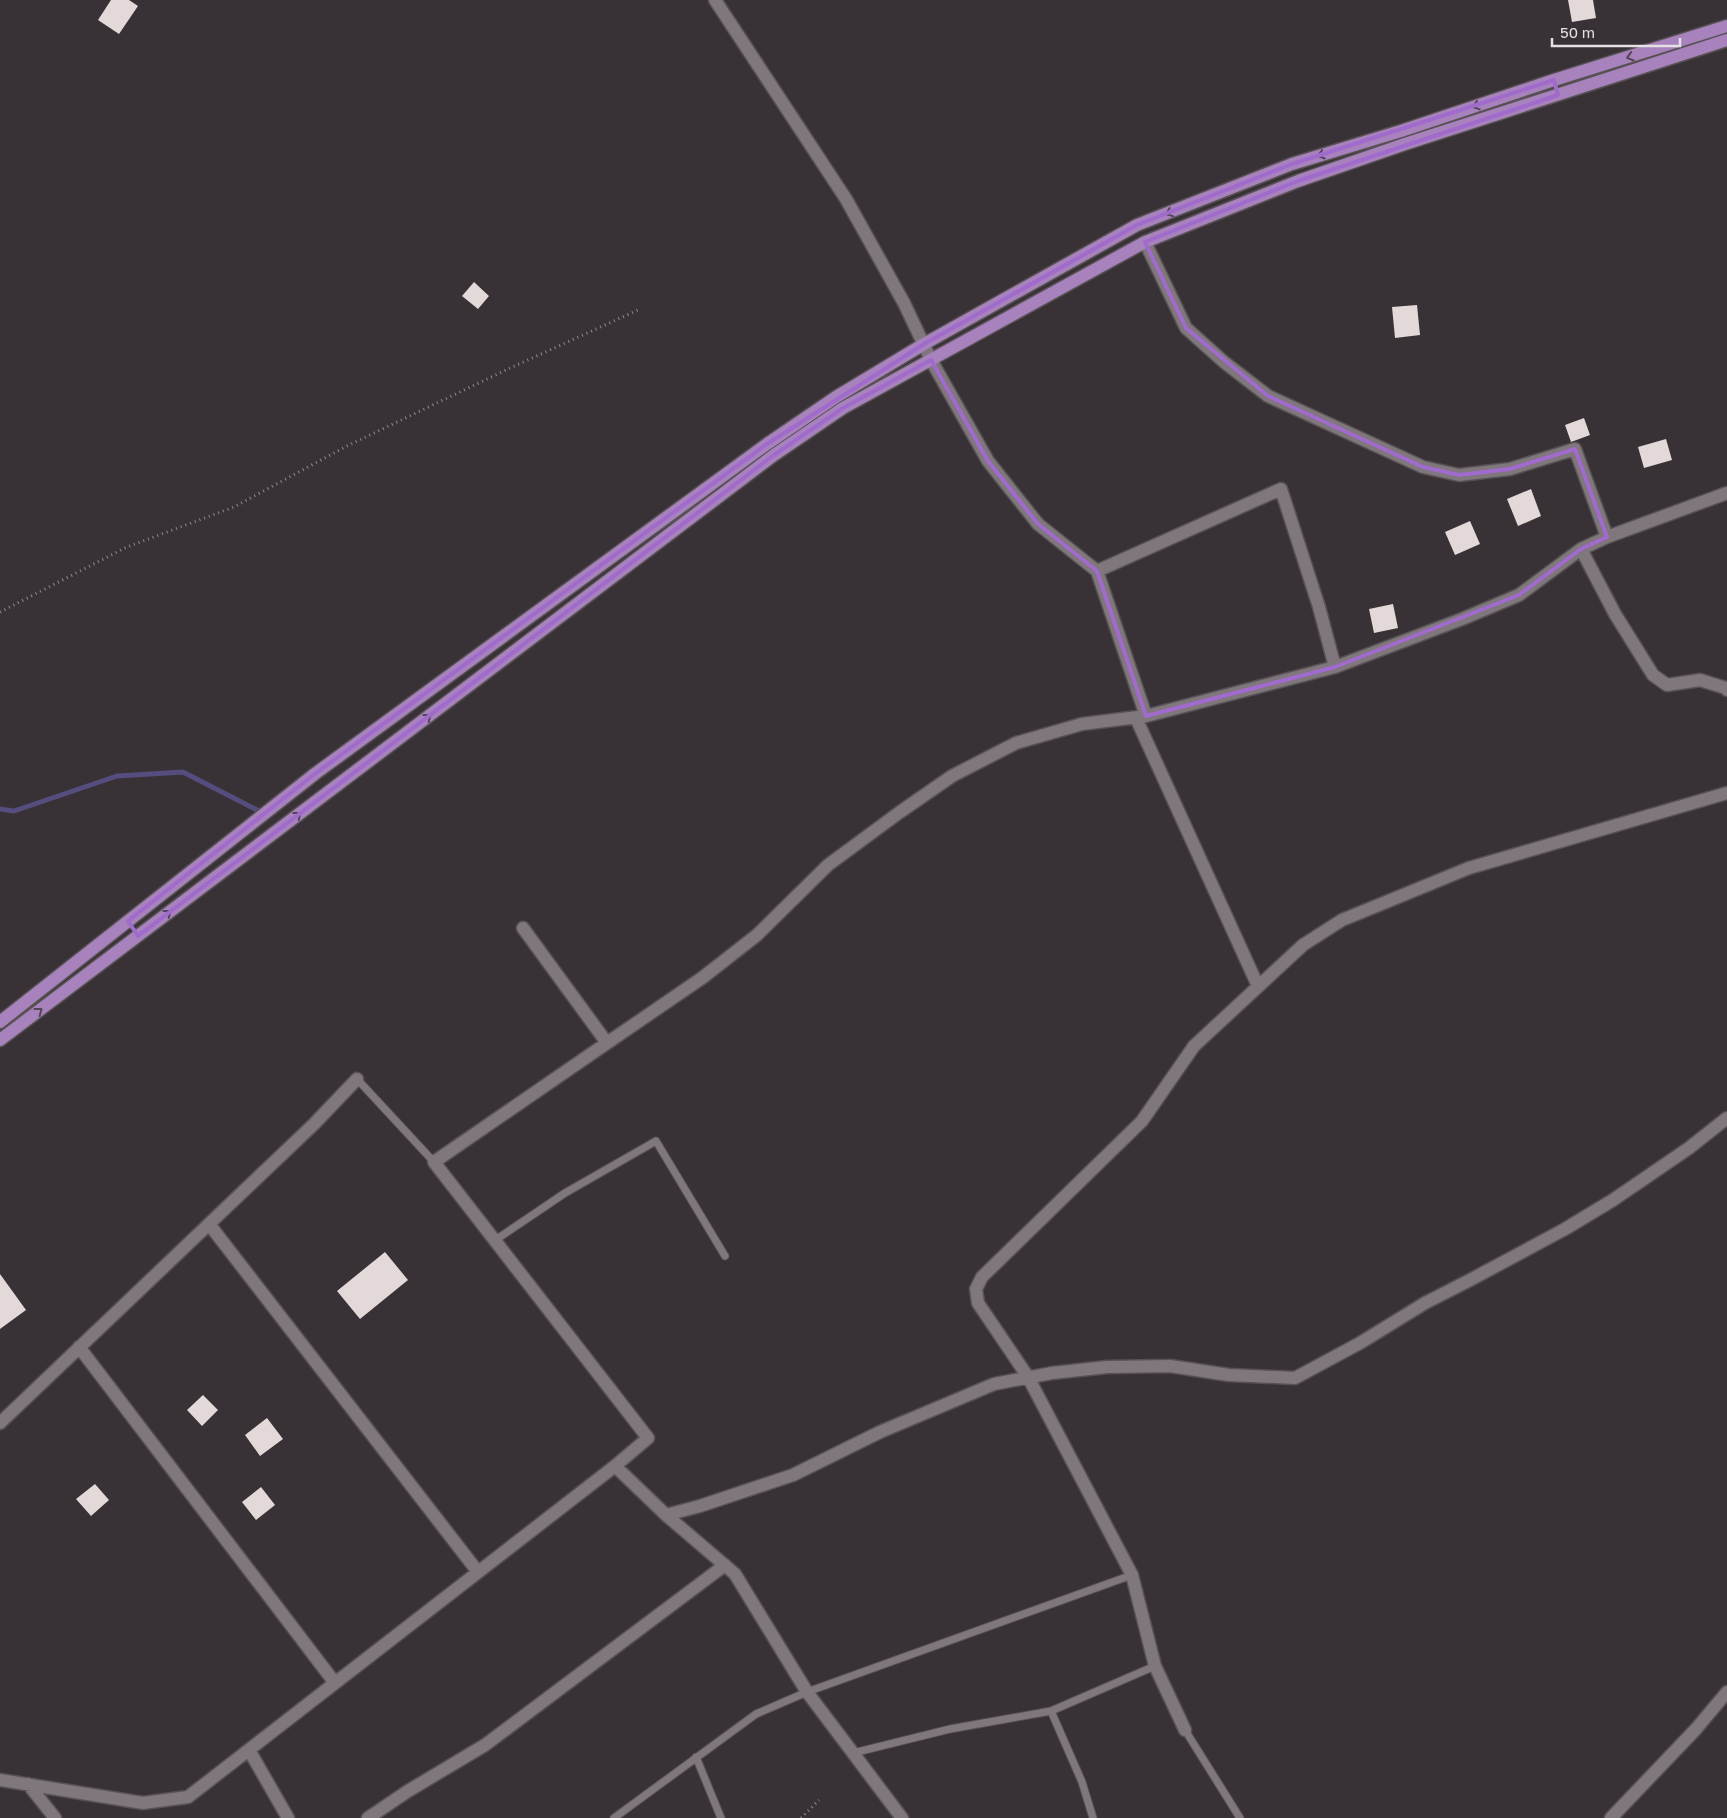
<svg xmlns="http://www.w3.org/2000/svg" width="1727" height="1818" viewBox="0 0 1727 1818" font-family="'Golos Text',sans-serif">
<rect width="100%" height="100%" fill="#383236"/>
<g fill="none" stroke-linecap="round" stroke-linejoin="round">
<path stroke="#564d7f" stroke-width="5" d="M0,809L14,811L117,776L183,772L259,811"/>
</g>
<path fill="#e3d9d9" d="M111,0H129L138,6L119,34L98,20Z
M1568,0H1593L1596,18L1572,22Z
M474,282L489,296L478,309L462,296Z
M1417,305L1420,335L1395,338L1392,307Z
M1584,418L1590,435L1571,442L1565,425Z
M1666,439L1672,460L1644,468L1638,447Z
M1531,489L1541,516L1518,526L1507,499Z
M1470,521L1480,544L1455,555L1445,532Z
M1393,604L1398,628L1374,633L1369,609Z
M385,1252L408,1280L360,1319L337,1291Z
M0,1274L26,1310L0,1329Z
M203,1395L218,1410L202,1426L187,1410Z
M267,1418L283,1439L260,1456L245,1435Z
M95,1484L109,1500L91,1516L76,1499Z
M261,1487L275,1505L256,1520L242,1502Z"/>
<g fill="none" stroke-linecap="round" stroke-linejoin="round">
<defs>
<path id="lane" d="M357,1079L434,1162
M494,1241L565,1193L656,1141L725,1256
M1051,1711L1082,1782L1093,1818
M1185,1730L1240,1818
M853,1753L950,1729L1051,1711L1155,1666
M696,1757L721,1818
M614,1818L756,1714L807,1692L1132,1575"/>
<path id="street" d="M715,0L846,199L904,303L931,360L988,461L1038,524L1097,571L1281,489L1319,607L1335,667L1462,619L1519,595L1581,549
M1145,242L1186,328L1224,362L1268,396L1423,467L1459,475L1510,469L1575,449L1607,537L1581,549L1615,614L1653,675L1667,685L1700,680L1726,688L1727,690
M1607,537L1727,493
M1097,571L1146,716
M1136,718L1258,986
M523,928L607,1043L702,978L757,935L828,865L900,812L952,776L1016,743L1082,724L1146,716L1335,667
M607,1043L434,1162L648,1438L615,1466
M209,1224L478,1572
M79,1347L335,1683
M0,1423L314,1124L357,1079
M666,1515L735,1574L807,1692L902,1818
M1185,1730L1155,1666L1132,1575L1028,1377L978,1303L976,1289L982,1277L1142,1121L1194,1046L1303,945L1342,920L1469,868L1727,793
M249,1750L288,1818
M0,1780L143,1803L188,1797L615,1466L666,1515L700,1506L793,1475L880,1432L994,1384L1052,1373L1107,1367L1170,1366L1229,1375L1295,1378L1360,1343L1425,1303L1470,1280L1565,1229L1613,1200L1689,1148L1727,1118
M28,1784L55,1818
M368,1818L408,1791L485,1745L725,1565
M1611,1818L1696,1729L1727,1692"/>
<path id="primary" d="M0,1022L316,773L767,444L836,397L924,344L1137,225L1292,164L1401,131L1554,80L1727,26
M0,1040L774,455L843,408L1145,242L1298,181L1405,144L1727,40"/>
</defs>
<use href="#lane" stroke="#575154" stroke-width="9"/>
<use href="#street" stroke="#575154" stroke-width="15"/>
<use href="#primary" stroke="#575154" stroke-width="15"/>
<path stroke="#8f8a8e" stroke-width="3" stroke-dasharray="1 4" stroke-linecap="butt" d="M0,612L127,547L234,507L347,446L508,369L638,310
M801,1818L819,1800"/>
<use href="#lane" stroke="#7f777b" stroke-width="7"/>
<use href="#street" stroke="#7f777b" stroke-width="12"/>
<use href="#primary" stroke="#a882bc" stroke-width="12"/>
</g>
<defs><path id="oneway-chevron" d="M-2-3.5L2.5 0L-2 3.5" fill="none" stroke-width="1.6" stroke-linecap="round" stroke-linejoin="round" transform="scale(1.25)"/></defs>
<g stroke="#544658">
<use href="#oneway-chevron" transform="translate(1630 57) rotate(163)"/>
<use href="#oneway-chevron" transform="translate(1476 106) rotate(162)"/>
<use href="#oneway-chevron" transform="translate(1321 155) rotate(163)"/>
<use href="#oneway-chevron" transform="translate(1169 213) rotate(158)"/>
<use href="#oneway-chevron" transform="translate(428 717) rotate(-37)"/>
<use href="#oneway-chevron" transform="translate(298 815) rotate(-37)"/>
<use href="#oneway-chevron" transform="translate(168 913) rotate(-37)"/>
<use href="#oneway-chevron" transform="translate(39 1011) rotate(-37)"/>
</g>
<path fill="none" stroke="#a06bcc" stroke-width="4" stroke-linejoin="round" d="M1554,80L1558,95L1298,181L1145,242L1186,328L1268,396L1423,467L1459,475L1510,469L1575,449L1607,537L1581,549L1519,595L1335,667L1146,716L1097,571L1038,524L988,461L931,360L843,408L774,455L138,936L128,921L316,773L767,444L924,344L1137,225L1292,164Z"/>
<path d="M1552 38v8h128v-8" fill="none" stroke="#e4e0e3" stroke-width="2.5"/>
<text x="1560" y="38" font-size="15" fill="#e4e0e3" stroke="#383236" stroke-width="4" paint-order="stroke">50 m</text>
</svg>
